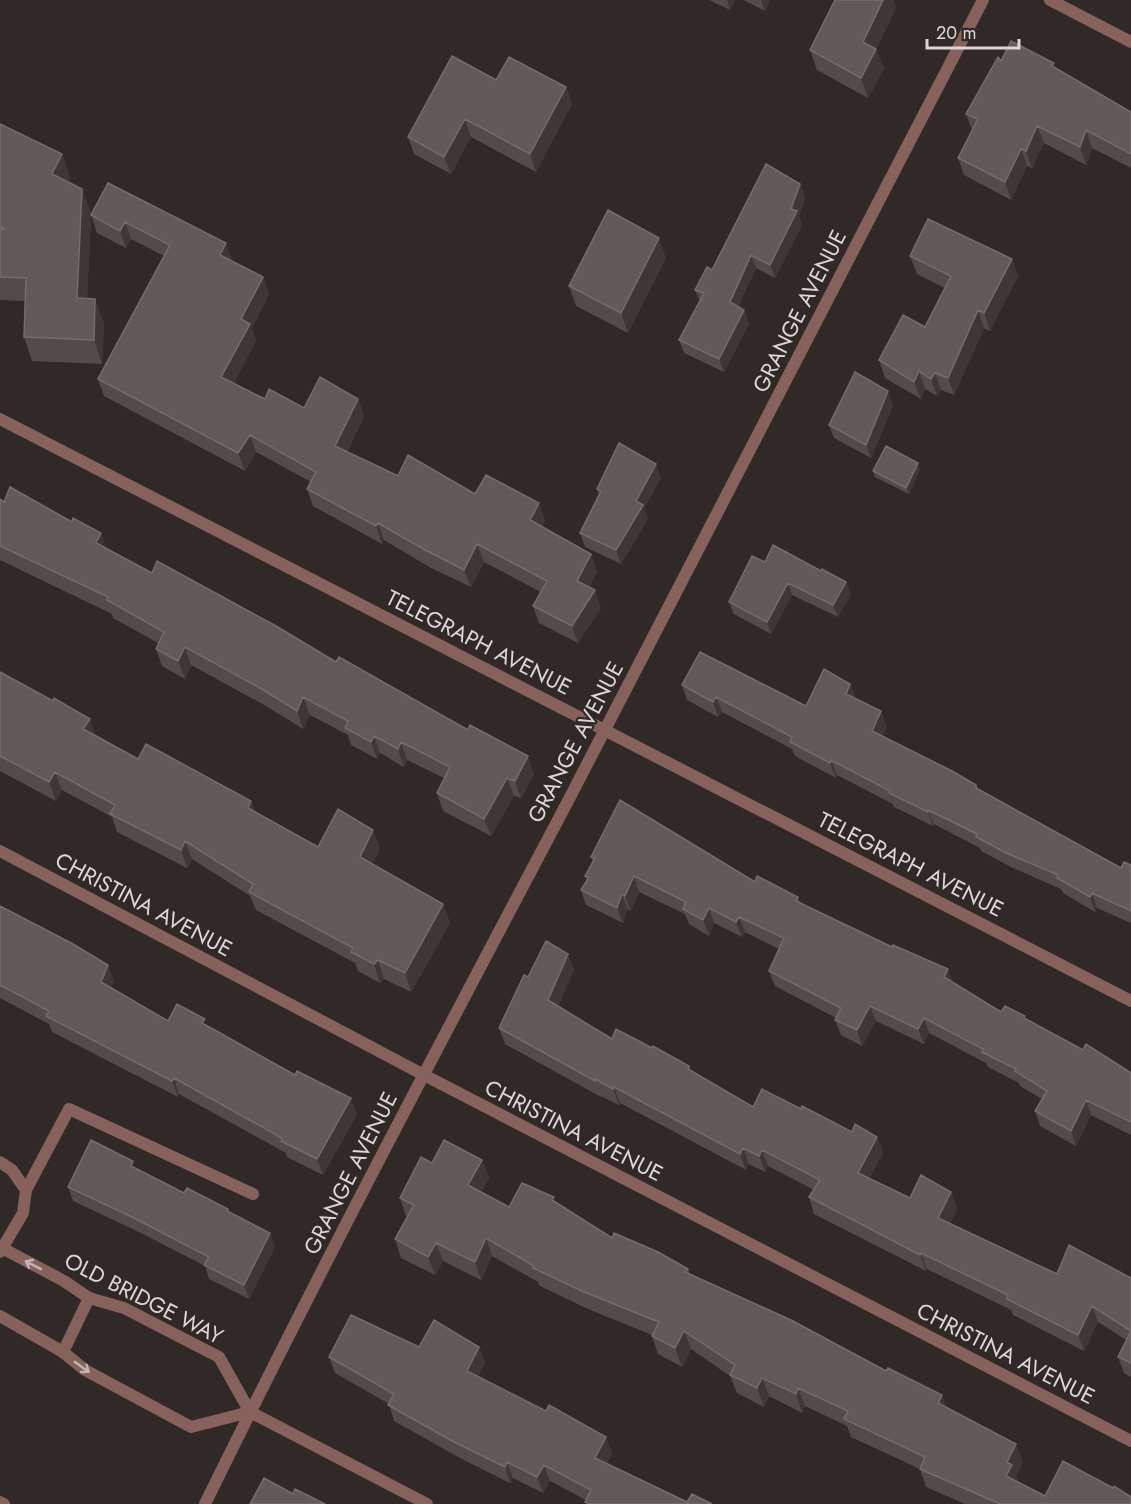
<svg xmlns="http://www.w3.org/2000/svg" width="1131" height="1504" viewBox="0 0 1131 1504" font-family="Jost,sans-serif">
<rect width="100%" height="100%" fill="#302928"/>
<g fill="none" stroke-linecap="round" stroke-linejoin="round">
<path stroke="#87615c" stroke-width="12" d="M26,1190L69,1109L253,1194
M63,1352L89,1298
M0,1502L4,1504"/>
<path stroke="#87615c" stroke-width="12" d="M1050,0L1131,42
M0,419L1131,1001
M0,851L424,1075L1131,1441
M0,1162L12,1170L26,1190L23,1213L0,1252
M2,1248L64,1281L89,1298L124,1308L219,1357L250,1412
M0,1316L63,1352L85,1370L191,1427L250,1412
M250,1412L427,1504
M205,1504C321,1267 445,1034 568,801C707,534 845,267 983,0"/>
</g>
<path fill="#514b4a" d="M709,0H735L730,10Z
M743,0H770L765,11Z
M835,0H893L896,8L876,49L884,69L868,98L817,70L810,50Z
M1001,61L1056,69L1131,112V168L1092,148L1086,165L1044,143L1032,168L1027,166L1011,200L964,175L958,158L972,130L966,114Z
M496,80L566,87L572,104L536,172L471,137L451,174L414,154L408,137Z
M0,124L62,154L70,177L68,182L82,189L91,213L87,299L104,323L102,364L32,361L24,337L25,301L0,300Z
M108,183L232,260V261L263,277L269,294L252,328L256,341L234,383L265,399L304,408L358,399L364,416L347,452L398,476L475,494L545,520L542,527L591,554L597,572L589,587L601,608L578,643L539,623L533,606L541,592L484,562L471,587L431,568L384,540L382,544L313,506L307,489L311,482L256,452L245,471L104,396L98,379L164,256L131,239L126,248L97,233L91,215Z
M800,184L805,198L799,216L802,225L775,278L756,268L738,307L744,310L749,324L724,372L684,353L679,340L700,301L695,290L712,270Z
M910,256L1012,259L1018,276L990,331L984,328L954,395L941,390L937,396L925,389L921,399L885,378L879,360L925,327L945,288L917,274Z
M666,258L628,333L576,306L569,286Z
M893,405L871,458L834,438L829,425Z
M920,469L909,494L875,477L873,471Z
M661,477L644,509L648,519L621,564L585,547L580,533L599,495L597,489Z
M0,499L4,502L107,548L152,573L336,662L534,774L521,798L514,796L491,836L443,811L437,793L444,778L407,760L404,767L380,753L377,759L351,745L348,735L310,715L303,729L266,706L191,665L185,679L162,666L156,649L158,643L113,618L112,614L0,560Z
M765,562L821,571L846,582L851,594L838,617L792,595L771,634L734,614L729,602Z
M0,672L96,735L138,759L251,801L255,811L318,847L380,848L372,864L443,904L450,923L411,992L384,979L380,983L358,971L355,963L256,910L250,896L192,859L187,868L117,832L112,817L62,790L56,801L0,771Z
M850,684L856,699L887,726L882,736L976,785L978,789L1121,868L1131,865V923L1097,908L1095,912L1063,893L1061,889L1011,867L981,851L980,848L934,824L933,826L894,807L893,804L837,775L836,778L795,756L792,749L722,712L718,717L687,700L682,685L806,706Z
M591,857L755,882L798,897L800,903L953,982L1001,1012L1026,1019L1083,1050L1131,1073V1135L1091,1115L1076,1146L1040,1126L1035,1111L1042,1099L1020,1086L1019,1083L988,1067L986,1063L929,1033L924,1044L876,1021L862,1046L841,1035L835,1020L836,1018L775,986L769,971L779,949L745,932L742,937L714,923L709,936L689,924L685,914L639,892L631,911L627,909L623,923L586,905L581,890L587,880L585,876L593,862Z
M0,906L114,981L111,987L168,1021L207,1026L357,1114L323,1175L287,1157L286,1153L179,1094L178,1097L52,1032L49,1024L0,998Z
M568,954L574,970L558,1006L612,1039L652,1048L689,1066L691,1071L753,1107L801,1109L852,1132L877,1137L883,1153L869,1179L910,1198L951,1192L957,1209L950,1223L1057,1274L1131,1278V1377L1124,1373L1118,1357L1126,1340L1098,1322L1084,1351L1013,1315L1011,1310L927,1269L926,1271L814,1214L809,1197L814,1190L768,1166L765,1172L749,1164L746,1170L620,1103L619,1105L601,1096V1097L505,1044L499,1028L528,977Z
M482,1160L489,1178L481,1192L509,1207L556,1203L612,1238L688,1269L690,1274L947,1407L1023,1462L1016,1476L1018,1482L1045,1496L1131,1504H965L926,1487L920,1469L851,1437L847,1426L805,1406L802,1413L769,1396L764,1407L737,1393L730,1376L691,1349L682,1367L658,1354L652,1336V1335L588,1309L540,1286L538,1282L492,1256L481,1280L443,1261L435,1275L401,1258L395,1239L408,1217L406,1216L400,1198L432,1163Z
M136,1168L184,1193L228,1209L230,1213L275,1247L249,1299L209,1279L205,1266L139,1232L73,1201L68,1187Z
M419,1347H479L485,1363L478,1376L612,1453L607,1463L687,1502L712,1504H586V1500L550,1481L543,1493L513,1478L510,1483L460,1458L394,1421L389,1404L335,1373L329,1357Z"/>
<path fill="#3e3736" d="M727,0H735L730,10Z
M761,0H770L765,11Z
M883,0H893L896,8L876,49L884,69L868,98L861,78L863,42Z
M566,87L572,104L536,172L530,154Z
M465,119L471,137L451,174L444,157Z
M1037,126L1044,143L1032,168L1026,151Z
M1086,130L1092,148L1086,165L1080,147Z
M1021,149L1027,166L1011,200L1005,182Z
M62,154L70,177L61,197L52,174Z
M800,184L805,198L799,216L802,225L775,278L770,265Z
M82,189L91,213L86,322L77,298Z
M125,222L131,239L126,248L120,231Z
M659,238L666,258L628,333L621,313Z
M226,243L232,260L226,272L220,255Z
M751,255L756,268L734,315L730,302Z
M1012,259L1018,276L990,331L984,313Z
M263,277L269,294L252,328L256,341L228,394L221,377L241,319Z
M95,299L104,323L102,364L94,340Z
M744,310L749,324L724,372L719,359Z
M978,310L984,328L954,395L948,378Z
M919,371L925,389L921,399L914,382Z
M935,373L941,390L937,396L931,379Z
M888,391L893,405L871,458L866,445Z
M358,399L364,416L341,463L335,446Z
M250,435L256,452L245,471L238,453Z
M918,463L920,469L909,494L906,488Z
M656,464L661,477L644,509L648,519L621,564L616,550L636,501Z
M539,503L545,520L536,538L530,520Z
M378,523L384,540L382,544L376,526Z
M101,533L108,551L96,543Z
M477,544L484,562L471,587L464,570Z
M591,554L597,572L584,599L577,581Z
M846,582L851,594L838,617L833,605Z
M788,583L792,595L771,634L767,622Z
M595,590L601,608L578,643L572,626Z
M185,647L191,665L185,679L178,661Z
M850,684L856,698L851,709L846,694Z
M303,697L310,715L303,729L297,711Z
M716,697L722,712L718,717L713,702Z
M881,711L887,726L877,745L872,731Z
M90,719L96,737L83,729Z
M374,736L380,753L377,759L371,742Z
M401,742L407,760L404,767L398,749Z
M528,756L534,774L521,798L515,781Z
M831,760L837,775L836,778L830,763Z
M55,772L62,790L56,801L49,782Z
M507,778L514,796L491,836L484,819Z
M251,801L258,820L248,808Z
M928,810L934,824L933,826L928,812Z
M373,830L380,848L367,875L360,857Z
M185,841L192,859L187,868L181,850Z
M634,876L639,892L631,911L625,896Z
M1092,893L1097,908L1095,912L1090,897Z
M622,894L627,909L623,923L617,908Z
M443,904L450,923L411,992L405,973Z
M709,908L714,923L709,936L703,920Z
M739,917L745,932L742,937L736,922Z
M568,954L574,970L554,1016L548,1000Z
M378,960L384,979L380,983L374,964Z
M108,965L114,981L107,998L101,982Z
M948,969L954,984L944,977Z
M870,1006L876,1021L862,1046L857,1030Z
M924,1018L929,1033L924,1044L918,1029Z
M174,1078L179,1094L178,1097L172,1081Z
M614,1087L620,1103L619,1105L613,1089Z
M351,1098L357,1114L323,1175L317,1159Z
M1086,1100L1091,1115L1076,1146L1071,1131Z
M877,1137L883,1153L864,1190L858,1173Z
M743,1148L749,1164L746,1170L740,1154Z
M762,1150L768,1166L765,1172L759,1156Z
M482,1160L489,1178L475,1203L468,1185Z
M951,1192L957,1209L944,1234L938,1218Z
M270,1233L275,1247L249,1299L244,1285Z
M486,1238L492,1256L481,1280L475,1262Z
M436,1243L443,1261L435,1275L428,1257Z
M921,1253L927,1269L926,1271L920,1255Z
M1092,1306L1098,1322L1084,1351L1078,1335Z
M684,1331L691,1349L682,1367L675,1348Z
M479,1347L485,1363L473,1387L467,1371Z
M762,1378L769,1396L764,1407L757,1388Z
M798,1388L805,1406L802,1413L796,1394Z
M942,1395L949,1413L938,1403Z
M606,1437L612,1453L601,1474L595,1458Z
M1016,1444L1023,1462L1016,1476L1019,1483L1006,1476L1007,1462Z
M507,1462L513,1478L510,1483L505,1467Z
M544,1465L550,1481L543,1493L537,1477Z"/>
<path fill="#605a59" stroke="#746d6c" stroke-width="1.5" d="M835,0H883L863,42L876,49L861,78L810,50Z
M1011,41L1054,63L1052,66L1131,112V154L1086,130L1080,147L1037,126L1026,151L1021,149L1005,182L958,158L978,119L966,114L998,57L1001,61Z
M452,56L496,80L509,57L566,87L530,154L465,119L444,157L408,137Z
M0,124L62,154L52,174L82,189L77,298L95,299L94,340L24,337L26,278L0,277V229H5L0,227Z
M766,164L800,184L791,209L797,211L770,265L751,255L730,302L744,310L719,359L679,340L704,293L695,290L707,267L712,270Z
M108,183L226,243L220,255L263,277L241,319L250,324L221,377L265,399L269,389L304,408L320,377L358,399L335,446L398,476L408,455L475,494L486,475L539,503L530,520L591,554L577,581L595,590L572,626L533,606L547,581L477,544L464,570L425,550L378,523L376,526L307,489L316,472L250,435L238,453L98,379L170,245L125,222L120,231L91,215Z
M608,210L659,238L621,313L569,286Z
M928,219L1012,259L984,313L978,310L948,378L935,373L931,379L919,371L914,382L879,360L903,315L925,327L951,276L910,256Z
M855,372L888,391L866,445L829,425Z
M619,443L656,464L636,501L643,505L616,550L580,533L601,491L597,489Z
M886,446L918,463L906,488L873,471Z
M10,487L72,522L73,518L101,533L96,543L152,573L157,561L276,626L336,662L339,657L468,730L470,725L528,756L515,781L507,778L484,819L437,793L450,767L401,742L398,749L374,736L371,742L345,728L348,721L303,697L297,711L260,688L185,647L178,661L156,649L164,632L107,600L108,597L0,546V499L4,502Z
M773,545L821,571L822,569L846,582L833,605L788,583L767,622L729,602L752,556L765,562Z
M700,652L806,706L824,669L850,684L846,694L881,711L872,731L952,771L976,785V788L1121,868L1124,862L1131,865V911L1092,893L1090,897L1057,878L1058,875L1006,853L976,837L977,834L928,810V812L889,793L890,791L831,760L830,763L790,742L792,737L716,697L713,702L682,685Z
M0,672L53,701L54,698L90,719L83,729L138,759L146,744L251,801L248,808L318,847L338,809L373,830L360,857L443,904L405,973L378,960L374,964L351,952L353,948L249,892L253,884L185,841L181,850L110,814L115,805L55,772L49,782L0,756Z
M620,800L755,882L757,876L798,897L796,901L892,947L893,945L948,969L944,977L1001,1012L1005,1006L1025,1016L1024,1018L1083,1050L1086,1044L1131,1073V1122L1086,1100L1071,1131L1035,1111L1047,1091L1015,1071L1016,1069L982,1052L983,1049L924,1018L918,1029L870,1006L857,1030L835,1020L841,1008L769,971L784,938L739,917L736,922L709,908L703,920L683,909L686,902L634,876L625,896L622,894L617,908L581,890L589,877L585,876L595,858L591,857Z
M0,906L73,944L108,965L101,982L168,1021L177,1004L205,1019L202,1023L295,1075L297,1071L351,1098L317,1159L281,1141L282,1138L174,1078L172,1081L46,1016L49,1011L0,985Z
M546,941L568,954L548,1000L612,1039L616,1029L652,1048L653,1046L689,1066L688,1069L753,1107L762,1089L801,1109L802,1106L852,1132L855,1124L877,1137L858,1173L910,1198L921,1175L951,1192L938,1218L1057,1274L1069,1245L1131,1278V1331L1092,1306L1078,1335L1007,1299L1008,1295L921,1253L920,1255L809,1197L820,1180L762,1150L759,1156L743,1148L740,1154L614,1087L613,1089L595,1079V1081L499,1028L524,975L528,977Z
M91,1140L133,1161L131,1166L184,1193L187,1188L228,1209L227,1211L270,1233L244,1285L204,1265L209,1257L134,1218L68,1187Z
M444,1140L482,1160L468,1185L509,1207L522,1183L554,1197L552,1200L612,1238L614,1233L658,1252L688,1269L685,1272L791,1320L886,1371L888,1368L942,1395L938,1403L1016,1444L1007,1462L1012,1465L1006,1476L1045,1496L1063,1461L1113,1488L1114,1486L1131,1497V1504H1000L920,1469L925,1457L844,1419L848,1411L798,1388L796,1394L762,1378L757,1388L730,1375L735,1365L684,1331L675,1348L652,1336L659,1322L582,1291L533,1268L534,1266L486,1238L475,1262L436,1243L428,1257L395,1239L414,1205L400,1198L421,1157L432,1163Z
M351,1315L419,1347L434,1320L479,1347L467,1371L546,1411L549,1405L606,1437L595,1458L687,1502L692,1494L712,1504H589L585,1502L591,1490L544,1465L537,1477L507,1462L505,1467L454,1442L388,1405L394,1394L329,1357Z
M1131,1331V1363L1118,1357Z
M264,1478L293,1494L295,1489L325,1504H250Z"/>
<defs><path id="oneway-shaft" d="M-6 0H5M1.5-3L5.5 0L1.5 3" fill="none" stroke-width="1.6" stroke-linecap="round" stroke-linejoin="round" transform="scale(1.5)"/></defs>
<g stroke="#c2b4b1">
<use href="#oneway-shaft" transform="translate(33 1265) rotate(-153)"/>
<use href="#oneway-shaft" transform="translate(82 1367) rotate(36)"/>
</g>
<g text-anchor="middle" stroke-width="4.5" stroke-linejoin="round" paint-order="stroke">
<g font-size="22" fill="#dcd7d6" stroke="#302928">
<text transform="translate(799 311) rotate(-63)" y="8">GRANGE AVENUE</text>
<text transform="translate(479 642) rotate(27)" y="8">TELEGRAPH AVENUE</text>
<text transform="translate(575 742) rotate(-62)" y="8">GRANGE AVENUE</text>
<text transform="translate(911 864) rotate(27)" y="8">TELEGRAPH AVENUE</text>
<text transform="translate(144 904) rotate(28)" y="8">CHRISTINA AVENUE</text>
<text transform="translate(574 1130) rotate(27)" y="8">CHRISTINA AVENUE</text>
<text transform="translate(350 1173) rotate(-63)" y="8">GRANGE AVENUE</text>
<text transform="translate(144 1298) rotate(27)" y="8">OLD BRIDGE WAY</text>
<text transform="translate(1006 1353) rotate(27)" y="8">CHRISTINA AVENUE</text>
</g>
</g>
<path d="M927 39v9h92v-9" fill="none" stroke="#dcd7d6" stroke-width="3"/>
<text x="936" y="39" font-size="18" fill="#dcd7d6" stroke="#302928" stroke-width="4.5" paint-order="stroke">20 m</text>
</svg>
